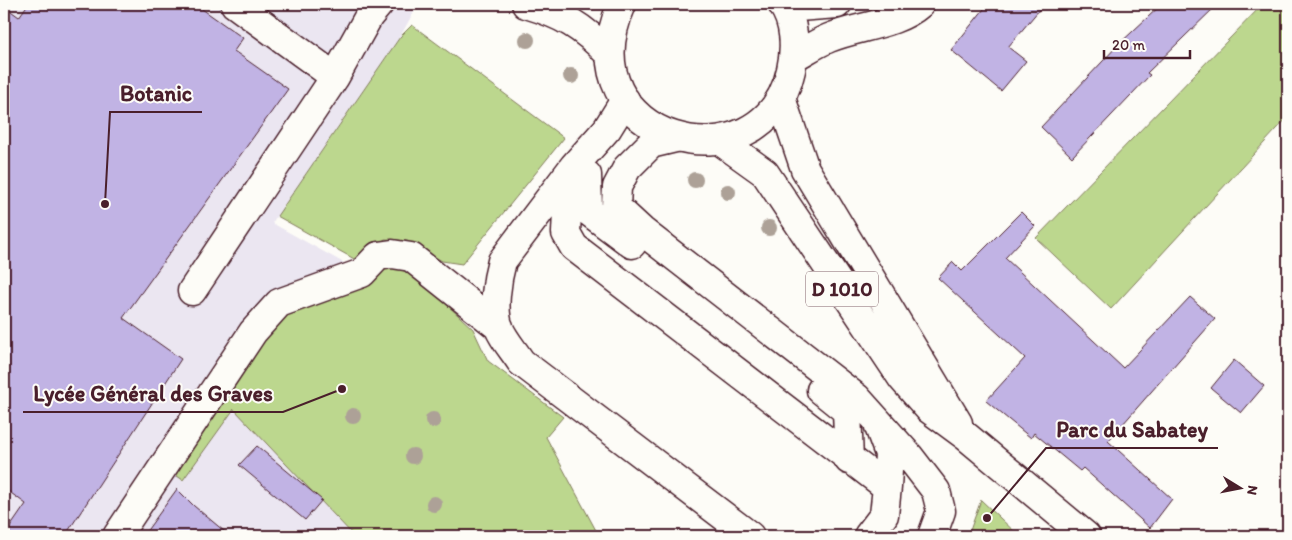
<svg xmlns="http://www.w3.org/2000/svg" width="1292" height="540" viewBox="0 0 1292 540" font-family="Itim,sans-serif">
<rect width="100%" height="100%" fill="#fdfcf7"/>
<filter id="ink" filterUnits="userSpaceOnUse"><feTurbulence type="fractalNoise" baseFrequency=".02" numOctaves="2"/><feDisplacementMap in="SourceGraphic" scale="10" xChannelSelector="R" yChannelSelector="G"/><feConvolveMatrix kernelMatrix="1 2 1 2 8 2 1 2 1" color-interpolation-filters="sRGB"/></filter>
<g filter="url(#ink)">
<path fill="#ebe6f1" d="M4,4H418L400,37L272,223L362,273L473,329L488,361L563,417L546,437L599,536H4Z"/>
<path fill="#bcd78e" stroke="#837b5c" d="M1263,4H1288V117L1111,309L1036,238Z
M412,25L564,138L462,264L442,261L407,241L385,239L356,260L277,216L400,37Z
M390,266L415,275L473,329L488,361L563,417L546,437L599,536H354L234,409L183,480L177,476L176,461L268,325L307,302L367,287L375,272Z
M981,500L1019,536H968Z"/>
<path fill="#c1b3e4" stroke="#4a1f2b" d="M28,4H195L243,38L234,51L288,89L123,318L181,359L65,536H4L26,504L4,488V6L19,17Z
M988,4H1044L1008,47L1026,61L1001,91L951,50Z
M1162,4H1218L1147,73L1150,75L1072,157L1041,127L1118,45Z
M1021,212L1035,226L1005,258L1123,368L1190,297L1215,319L1108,441L1172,499L1150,528L1083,468L1080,471L1034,433L1031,438L986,401L1025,358L938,278L953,262L962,271Z
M1234,360L1264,386L1241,413L1211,388Z
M257,446L322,500L305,520L239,465Z
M177,489L194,506L230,536H143Z"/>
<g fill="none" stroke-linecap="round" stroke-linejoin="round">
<defs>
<path id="minor" d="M235,4L335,77
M785,8L837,4
M794,57C805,51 817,43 829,38C858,26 896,25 920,4
M625,100L607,129L574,166L502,261C497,279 492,310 499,328C504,340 514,351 521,362L750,536
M676,138L651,144L627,168L617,187L616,207L642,231L857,398L909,456L936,491L941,511L932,536
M587,175L588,211L632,244
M586,177L567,212L566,233L574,247L887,487
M192,291L335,77L369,16L379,4
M821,390L847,411L849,460
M117,536L253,332L279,303L362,273L378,256L392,254L411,257L499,327
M868,536L884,515L887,487L889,454L879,427"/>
<path id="major" d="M526,4C563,15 582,26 609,54
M622,4C561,142 764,195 791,70C796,48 795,22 782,4
M781,98L805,169L958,423
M719,140L765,173L902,378L929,409L967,437L1086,536"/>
</defs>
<use href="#minor" stroke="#4a1f2b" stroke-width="31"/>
<use href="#major" stroke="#4a1f2b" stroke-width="31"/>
<use href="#minor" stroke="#fdfcf7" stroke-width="28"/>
<use href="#major" stroke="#fdfcf7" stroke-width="28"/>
</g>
<g fill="#ada197">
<circle cx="527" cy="40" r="8"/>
<circle cx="571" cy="76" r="8"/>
<circle cx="695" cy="180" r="8"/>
<circle cx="728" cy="192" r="8"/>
<circle cx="769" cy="228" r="8"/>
<circle cx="353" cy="416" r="8"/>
<circle cx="433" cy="420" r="8"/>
<circle cx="413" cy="456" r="8"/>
<circle cx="434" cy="504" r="8"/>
</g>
</g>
<g text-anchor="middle" stroke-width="4" stroke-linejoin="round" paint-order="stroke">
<rect fill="#fdfcf7" stroke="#806168" stroke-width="1" x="806" y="271.5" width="72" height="35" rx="4"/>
<g font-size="20" font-weight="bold" fill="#4a1f2b">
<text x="842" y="296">D 1010</text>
</g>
</g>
<path fill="none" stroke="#4a1f2b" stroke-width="2" d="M105 204L110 112H202M342 389L283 412H23M987 518L1046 448H1218"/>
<g fill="#4a1f2b" stroke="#fdfcf7" stroke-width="2">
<circle cx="105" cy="204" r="5"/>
<circle cx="342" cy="389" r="5"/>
<circle cx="987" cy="518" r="5"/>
</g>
<g font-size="22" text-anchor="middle" font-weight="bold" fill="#4a1f2b" stroke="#fdfcf7" stroke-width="4" stroke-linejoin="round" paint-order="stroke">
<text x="156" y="101">Botanic</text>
<text x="153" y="401">Lycée Général des Graves</text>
<text x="1132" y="437">Parc du Sabatey</text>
</g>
<rect width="1292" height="540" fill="none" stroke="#fdfcf7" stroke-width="20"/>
<rect x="10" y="10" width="1272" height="520" fill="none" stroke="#4a1f2b" stroke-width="2" filter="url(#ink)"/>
<g transform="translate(1240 488) rotate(100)" stroke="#fdfcf7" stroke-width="4" paint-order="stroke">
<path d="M0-4L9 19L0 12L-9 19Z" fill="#4a1f2b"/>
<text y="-8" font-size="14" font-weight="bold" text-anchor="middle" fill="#4a1f2b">N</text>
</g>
<path d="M1104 50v8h86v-8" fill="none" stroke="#4a1f2b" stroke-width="2.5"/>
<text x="1112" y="50" font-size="15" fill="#4a1f2b" stroke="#fdfcf7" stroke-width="4" paint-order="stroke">20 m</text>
</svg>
